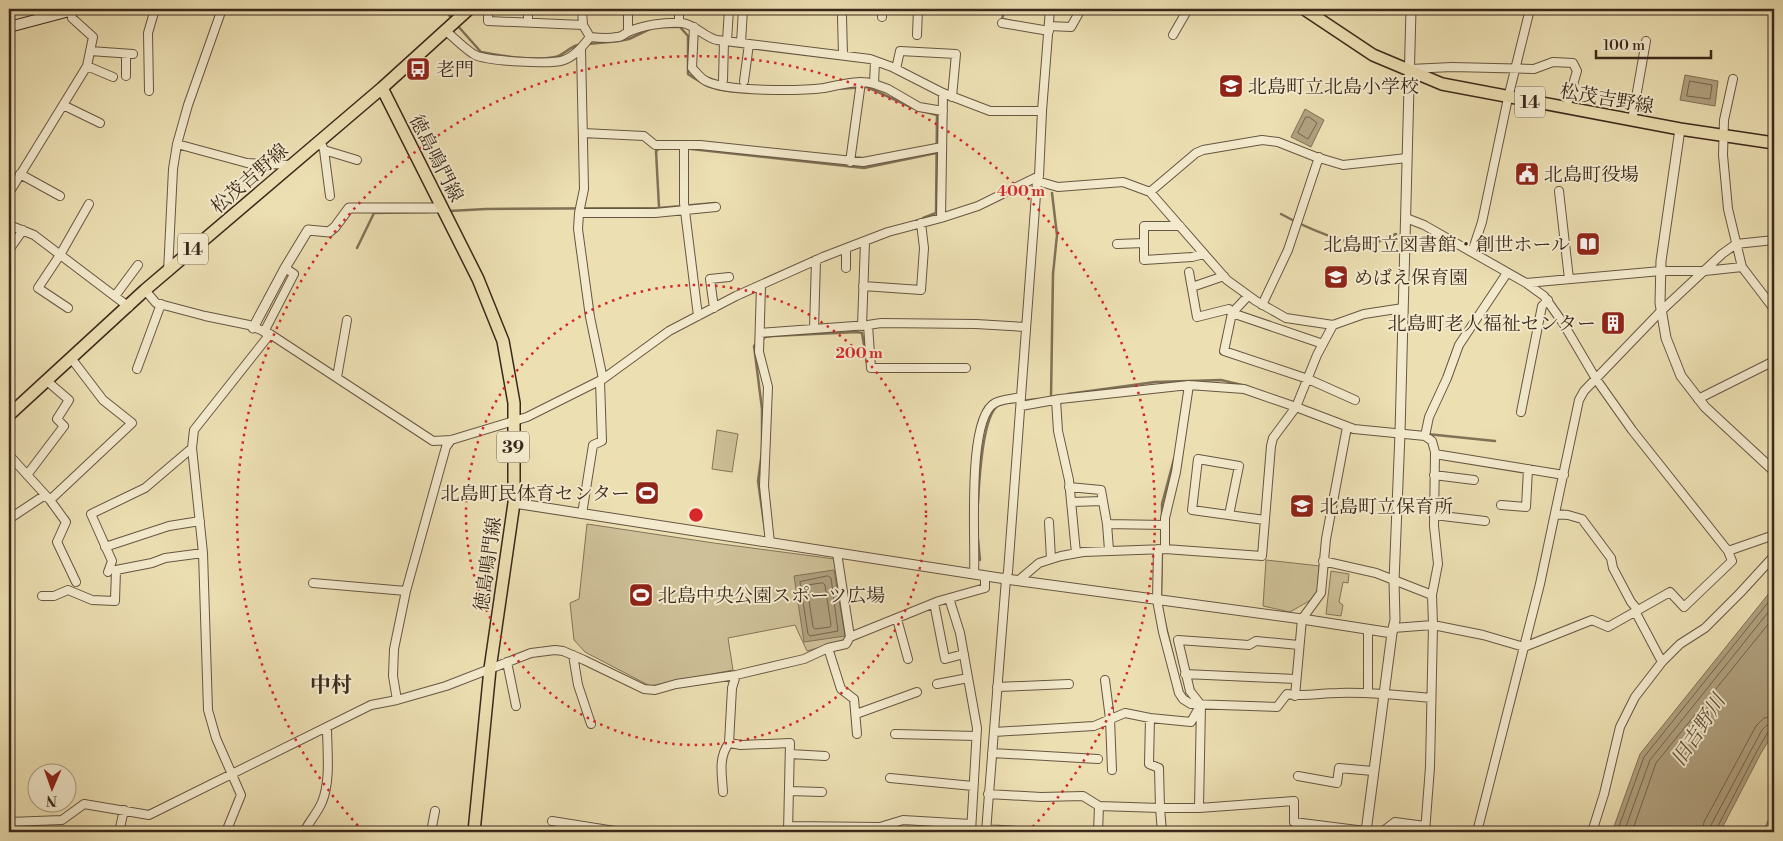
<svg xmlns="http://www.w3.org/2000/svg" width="1783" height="841" viewBox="0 0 1783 841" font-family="'Libre Bodoni','Noto Serif JP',serif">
<rect width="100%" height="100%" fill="#ecdfb2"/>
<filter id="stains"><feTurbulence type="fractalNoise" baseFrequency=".004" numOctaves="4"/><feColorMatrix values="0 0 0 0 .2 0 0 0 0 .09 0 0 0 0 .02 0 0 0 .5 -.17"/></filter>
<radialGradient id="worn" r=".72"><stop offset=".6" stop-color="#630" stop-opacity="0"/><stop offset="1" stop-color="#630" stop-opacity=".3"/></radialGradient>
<path fill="#cec098" stroke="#84745a" d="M717,430L738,434L732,472L712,469Z
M587,524L714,543L835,559L846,640L807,651L795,625L728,638L733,670L650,686L585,652L574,640L570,603L579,599Z
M1266,560L1320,566C1318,600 1319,595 1290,612L1263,606Z
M1331,571L1349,574L1348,583L1343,582L1339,602L1343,605L1341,616L1326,614Z"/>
<path fill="#b0a17f" stroke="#817157" d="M1685,75L1718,81L1715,106L1680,100Z
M1305,109L1324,120L1311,147L1291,137Z
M834,570L845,636L804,642L794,576Z
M1774,587V732L1761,753L1720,832H1612L1640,754Z"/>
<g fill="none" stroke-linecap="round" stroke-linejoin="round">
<path stroke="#76644e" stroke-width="1" d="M1690,81L1712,85L1710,99L1687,96Z
M1306,117H1309L1317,123L1308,139L1298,133Z
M828,576L831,578L838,631L810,636L808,634L800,582Z
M823,583L825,585L831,625L830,627L815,629L813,627L807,587L809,585Z
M1617,832L1644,757L1774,595
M1624,832L1650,760L1774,605
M1632,832L1656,763L1774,617
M1702,832L1704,822L1756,726L1764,718L1774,716
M1710,832L1711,825L1762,730L1767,725L1774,724
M1716,832L1717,828L1757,751L1768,732L1774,730"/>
<path stroke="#817157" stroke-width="2.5" d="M421,9L446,11L452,19
M1005,9L1002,19L1022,23
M457,25L481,52C501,56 534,61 555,57C565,55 570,45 582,44
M660,27H680L688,36V74C705,86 717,91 738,92
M588,44L619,41L629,39L652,28
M836,89L867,87L913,108
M918,110L937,115L936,213L923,218
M691,149L864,168L936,153
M659,207L656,151L660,148
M449,211L486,209L659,208L715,203
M1281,214C1301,225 1351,249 1374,243C1381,241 1389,237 1396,234
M357,248L374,213L429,212
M761,341L765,337L773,336L857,332L862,333L867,363
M756,344L754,346L762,409V452L758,481L765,530
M1068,394L1155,382L1221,380L1246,386
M1051,397L1053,274L1057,235L1052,193
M1427,434L1495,441
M978,503C979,484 982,414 999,405C1006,402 1030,400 1038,399
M1162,517V504L1174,459
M978,539L980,560
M1161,597L1162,550
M1163,615L1173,656"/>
<defs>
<path id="minor" d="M488,9V21L583,25
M582,9L583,25L590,37
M842,17L843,55
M882,17V9
M528,22V9
M679,23V9
M1002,23L1049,31
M1049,26L1071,27L1081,9
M694,27L692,68C696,72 701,79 706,81C727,92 800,91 824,88C840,85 858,79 874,84
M445,30C454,38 466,50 475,55C488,61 551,65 564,60C575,56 583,46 590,37
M628,32V9
M917,35L918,9
M1173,35L1188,9
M590,37C599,38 608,39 617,37C622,37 624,34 628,32C643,25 665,22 682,23C696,25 704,37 717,40L870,59L892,67L943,93L990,111H1042
M727,41L729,9
M741,43L743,9
M581,49L584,189L579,213L578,229L590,317L603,379
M90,51L133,54
M875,61L874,84L888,89L919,107L943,111
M87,66L113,77
M896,69L900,51L956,54L952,97
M1410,69L1452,67L1534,69L1553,62L1573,63L1577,71L1566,108
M126,76V54
M1733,79L1724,120L1723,155L1728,209L1742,267L1774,309
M723,80L724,41
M744,81L749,44
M149,91L148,33L155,9
M63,105L100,123
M1632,120L1646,41
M583,133L644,136L655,145H700L863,162L942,147
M320,141L324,150L330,196
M177,144L247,163L291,165
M684,145V203L698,316
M324,150L357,160
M850,162L861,82
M20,174L60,196
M1037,181L1058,187L1123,182L1150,192L1227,280L1256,301L1286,318L1333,325L1364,314L1403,308
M1559,191L1569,279
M1150,192L1196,153L1203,150L1262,140L1278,142L1316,157L1343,165L1407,158
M9,193L87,66L93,37L72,18V10
M579,213H655L716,207
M941,218L943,93
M9,225L34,235L129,307
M1180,226H1144V260L1192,257L1204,254
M1117,244L1144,243
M846,249V268
M9,250L23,230
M1472,252L1482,222L1508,98L1530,9
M168,272L173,169L177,144L188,105L222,9
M1189,272L1197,317L1229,309L1232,313L1323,344
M1526,283L1661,271H1705L1742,267
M761,286L759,352L768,387L764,486L770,543
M863,286L921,290L924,248L921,223
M1192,287L1224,276
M145,290L156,303L205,316L249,325L270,334L433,441L451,440L527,417L603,379L669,331L736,296L823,257L888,232L941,218L978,206L1039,176
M115,296L138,265
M1248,296L1232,313L1224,351L1308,379L1355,400
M1262,305L1288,250L1319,157
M68,308L38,288L60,255L89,204
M714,308L710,279L729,277
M862,326L865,242
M814,329L816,260
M264,332L294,274L285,268
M760,333L868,325
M966,368H871L868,325L881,323L976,324L1026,327
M137,369L161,304
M337,377L347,320
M1698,399L1774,361
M1056,400L1058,431L1069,480L1076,553
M1021,406L1060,399L1189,385L1244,389L1296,407L1354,429L1425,436L1432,441L1435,452L1434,526L1438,564L1432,595L1433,625L1430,767L1425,832
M1521,412L1542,306L1548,300
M1425,436L1429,417L1447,378L1459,345L1507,273
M1435,454L1564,475
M9,455L50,500L66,522L57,542L76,582
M27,475L64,426L57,419L69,400L47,381
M1434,475L1474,480
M1069,487L1101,490L1107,524
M50,500L132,423L103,400L71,358
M1071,502L1103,501
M1501,505L1526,507L1528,469
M582,514L593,445L602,441L600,381
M1555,514L1568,515L1582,519L1611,558L1613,568L1631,602L1637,609
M1229,515L1239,466L1198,459L1192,510L1265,520
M1434,515L1485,521
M9,519L45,495
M1049,522L1051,559
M105,547L169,526L200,521
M1158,549L1157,600L1163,632L1179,693L1183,699L1191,704L1277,707L1287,694C1304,697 1321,693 1338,693C1369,692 1400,695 1431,698
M1165,549V518L1176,472L1189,385
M1109,550L1107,524L1165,525
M1728,551L1774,535
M837,553L850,637
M1323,561L1376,573L1432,595
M108,572L112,561L91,514L145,488L192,448
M974,574C976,543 966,418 995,403C1002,399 1013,399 1021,397
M1019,580L1039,563L1061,556L1083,552L1165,549L1262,556L1271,446L1273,438L1296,407L1317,355L1333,325
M313,583L406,591
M42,596H54L68,590L92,600L115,601L116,570L152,563L165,558L203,553
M949,598L960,633L977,728L971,832
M934,603L945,659L964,654
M1635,611L1662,662
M897,619L908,659
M1393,628L1433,625L1483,635L1524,647L1592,620L1608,627L1670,592L1684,607L1732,561L1728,551L1632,430L1596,379L1563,323L1544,296L1526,283L1424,225L1406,218
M1368,629V693
M828,648L841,689L854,699L857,734
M573,655L578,685L591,724
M507,662L516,706
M1185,674L1295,679
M736,675L732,688L729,743L741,745L790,743L788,832
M1105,680L1110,719L1112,770
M937,684L968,678
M997,687L1069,684
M1295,696L1302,619L1321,593L1326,539L1347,427
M397,700L393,676L394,649L406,591L446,447L451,440
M856,714L917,692
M1150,718L1149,764L1159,768L1160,808L1162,832
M994,732L1094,726L1125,713L1150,718L1191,722L1200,706
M895,734L976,736
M992,753L1098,759
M790,754L825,756
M1298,776L1337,783L1339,768L1373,771
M890,778L973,786
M789,791L822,792
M723,792C722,774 718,758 729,743
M988,794L1041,797L1083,796L1099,806L1160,808H1199L1294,801V822L1373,832
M1199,808L1201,705L1190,691L1178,640L1249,645L1256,641L1299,645
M552,821L621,832
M9,822L62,820L84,804L149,815L371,705L397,700L446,686L531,653L555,650L563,651L584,660L644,689L655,690L676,684L736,675L804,659L828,648L846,644L850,637L939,601L985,588V576
M788,826L880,827L903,820L971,824
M986,829L1031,832
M119,832L124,810
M226,832L241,795L216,738L208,710L203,553L192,448L194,430L270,334
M304,832C309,822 318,812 322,802C331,781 327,749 327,727
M431,832L435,811
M986,832L1006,579L1008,572L1037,181L1039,176L1042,111L1050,9
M1082,832H1088
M1098,832L1099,806
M1382,832L1395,822L1425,826
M1477,832L1540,584L1579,400L1584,391L1661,311L1722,254L1736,244L1774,240
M1592,832L1604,794L1620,727L1635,697L1662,662L1680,644L1705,628L1740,593L1774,556
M1768,832L1774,819"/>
<path id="tertiary" d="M1680,129L1661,261L1660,303L1666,338L1681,376L1705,407L1774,471
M253,328L285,268L308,230L329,232L335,227L349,208H443
M514,503L1006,579L1302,619L1392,633
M1366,832L1392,633L1395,620L1394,581L1400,433L1411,9"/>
<path id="secondary" d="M9,27L77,9"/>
<path id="primary" d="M1304,9L1373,55L1442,84L1680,129L1774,143
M382,88L478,279L503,341L514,403V503L490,669L474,832
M9,415L145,290L382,88L469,9"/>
</defs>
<use href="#minor" stroke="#675642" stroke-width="10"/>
<use href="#tertiary" stroke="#675642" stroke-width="11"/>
<use href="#secondary" stroke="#3b281c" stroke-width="12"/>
<use href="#primary" stroke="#3b281c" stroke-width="14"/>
<use href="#minor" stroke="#f3eacd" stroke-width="8"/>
<use href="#tertiary" stroke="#f3eacd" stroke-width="9"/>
<use href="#secondary" stroke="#f3eacd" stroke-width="10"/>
<use href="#primary" stroke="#ecdfb2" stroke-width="11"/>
</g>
<g fill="none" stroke="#d62828" stroke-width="2.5" stroke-dasharray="2.5 5">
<circle cx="696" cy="515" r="230"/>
<path d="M363 831A459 459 0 1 1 1029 831"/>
</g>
<defs>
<symbol id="bus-square" viewBox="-11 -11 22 22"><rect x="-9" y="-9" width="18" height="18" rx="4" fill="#8f2418" stroke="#f3eacd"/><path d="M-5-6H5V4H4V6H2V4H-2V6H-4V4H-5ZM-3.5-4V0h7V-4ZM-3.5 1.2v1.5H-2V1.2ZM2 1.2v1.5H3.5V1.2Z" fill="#fff"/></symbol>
<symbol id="school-square" viewBox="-11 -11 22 22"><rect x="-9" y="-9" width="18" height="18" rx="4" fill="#8f2418" stroke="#f3eacd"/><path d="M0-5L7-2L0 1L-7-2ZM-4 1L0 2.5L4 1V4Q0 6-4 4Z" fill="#fff"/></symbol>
<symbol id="civic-square" viewBox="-11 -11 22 22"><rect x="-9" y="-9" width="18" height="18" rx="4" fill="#8f2418" stroke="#f3eacd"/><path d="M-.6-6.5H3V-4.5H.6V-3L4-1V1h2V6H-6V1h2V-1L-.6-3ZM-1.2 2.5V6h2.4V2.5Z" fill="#fff"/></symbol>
<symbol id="library-square" viewBox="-11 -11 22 22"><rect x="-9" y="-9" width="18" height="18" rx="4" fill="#8f2418" stroke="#f3eacd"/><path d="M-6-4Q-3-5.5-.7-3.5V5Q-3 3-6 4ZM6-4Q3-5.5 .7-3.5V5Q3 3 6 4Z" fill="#fff"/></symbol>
<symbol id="building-square" viewBox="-11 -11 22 22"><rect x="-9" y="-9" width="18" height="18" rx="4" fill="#8f2418" stroke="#f3eacd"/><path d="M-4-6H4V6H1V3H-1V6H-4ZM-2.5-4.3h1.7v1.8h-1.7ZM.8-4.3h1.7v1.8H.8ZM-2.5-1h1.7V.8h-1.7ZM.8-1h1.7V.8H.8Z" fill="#fff"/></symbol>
<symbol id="stadium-square" viewBox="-11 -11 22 22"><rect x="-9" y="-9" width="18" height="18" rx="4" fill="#8f2418" stroke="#f3eacd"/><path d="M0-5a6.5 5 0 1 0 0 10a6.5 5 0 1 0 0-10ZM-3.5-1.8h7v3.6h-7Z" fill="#fff"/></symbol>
</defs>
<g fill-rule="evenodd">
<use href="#bus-square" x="404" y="55" width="28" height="28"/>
<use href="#school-square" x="1217" y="72" width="28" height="28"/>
<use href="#civic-square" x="1513" y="160" width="28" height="28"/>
<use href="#library-square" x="1574" y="230" width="28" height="28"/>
<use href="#school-square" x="1322" y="263" width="28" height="28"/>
<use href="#building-square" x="1599" y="309" width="28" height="28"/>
<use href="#stadium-square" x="633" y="479" width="28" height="28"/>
<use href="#school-square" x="1288" y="492" width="28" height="28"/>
<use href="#stadium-square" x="627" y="581" width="28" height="28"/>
</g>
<g text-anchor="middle" stroke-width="4" stroke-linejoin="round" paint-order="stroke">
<g fill="#f3eacd" stroke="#726251" stroke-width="1">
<rect x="1515" y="86.5" width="30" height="31" rx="4"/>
<rect x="178" y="233.5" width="30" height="31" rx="4"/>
<rect x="497" y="431.5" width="32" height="31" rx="4"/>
</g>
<g font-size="18" font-weight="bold" fill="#3b281c">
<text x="1530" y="108">14</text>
<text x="193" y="255">14</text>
<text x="513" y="453">39</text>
</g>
<g font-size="19" fill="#3b281c" stroke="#f3eacd" text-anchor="start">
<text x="436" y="76">老門</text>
<text x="1248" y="93">北島町立北島小学校</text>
<text x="1544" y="181">北島町役場</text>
<text x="1570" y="251" text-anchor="end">北島町立図書館・創世ホール</text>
<text x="1354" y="284">めばえ保育園</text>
<text x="1596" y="330" text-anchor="end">北島町老人福祉センター</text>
<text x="630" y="500" text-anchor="end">北島町民体育センター</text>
<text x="1320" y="513">北島町立保育所</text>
<text x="658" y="602">北島中央公園スポーツ広場</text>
</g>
<g font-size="19" fill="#3b281c" stroke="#f3eacd">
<text transform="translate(1607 98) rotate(10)" y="7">松茂吉野線</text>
<text transform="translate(437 158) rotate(63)" y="7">徳島鳴門線</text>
<text transform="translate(249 178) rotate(-41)" y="7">松茂吉野線</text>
<text transform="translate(487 564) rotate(-82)" y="7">徳島鳴門線</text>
</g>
<g font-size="20" font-style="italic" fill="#5e4c3a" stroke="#f3eacd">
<text transform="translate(1698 730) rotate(-57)" y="7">旧吉野川</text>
</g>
<g font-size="21" font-weight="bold" fill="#3b281c" stroke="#f3eacd">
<text x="331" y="692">中村</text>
</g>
</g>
<circle cx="696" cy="515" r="8" fill="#d62828" stroke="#f3eacd" stroke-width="2.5"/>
<g font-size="15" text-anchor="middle" font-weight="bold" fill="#d62828" stroke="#f3eacd" stroke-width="4" stroke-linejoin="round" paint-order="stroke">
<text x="1021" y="196">400 m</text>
<text x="859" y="358">200 m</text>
</g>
<rect width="1783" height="841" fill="none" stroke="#ecdfb2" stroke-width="30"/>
<rect x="10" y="10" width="1763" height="821" fill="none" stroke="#3b281c" stroke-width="2.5"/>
<rect x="15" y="15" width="1753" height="811" fill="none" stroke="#3b281c"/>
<g transform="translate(52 788) rotate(182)"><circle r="24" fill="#f3eacd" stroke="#a99c86"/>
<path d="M0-4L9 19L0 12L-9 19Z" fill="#8f2418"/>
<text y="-8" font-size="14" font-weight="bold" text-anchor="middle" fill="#3b281c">N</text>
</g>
<path d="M1596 50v8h115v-8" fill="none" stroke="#3b281c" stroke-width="2.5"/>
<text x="1603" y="50" font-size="15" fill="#3b281c" stroke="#f3eacd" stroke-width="4" paint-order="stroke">100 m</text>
<rect width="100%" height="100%" filter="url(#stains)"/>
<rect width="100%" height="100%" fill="url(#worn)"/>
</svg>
